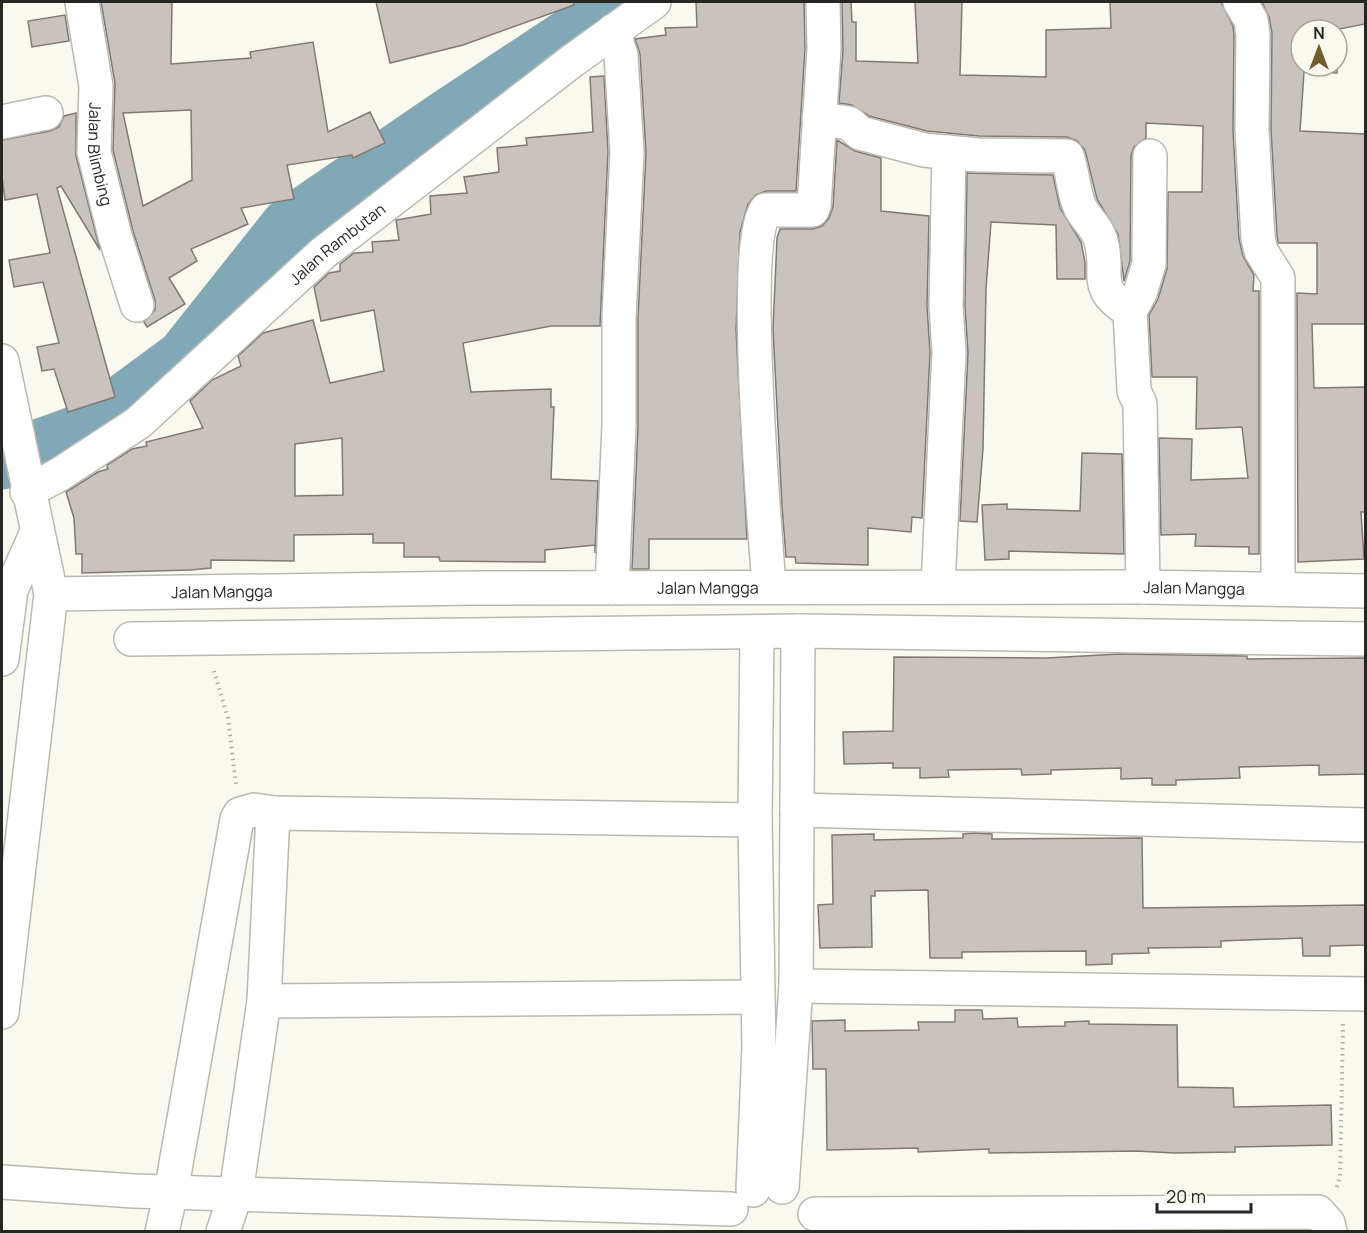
<svg xmlns="http://www.w3.org/2000/svg" width="1367" height="1233" viewBox="0 0 1367 1233" font-family="Manrope,sans-serif">
<rect width="100%" height="100%" fill="#faf9f0"/>
<g fill="none" stroke-linecap="round" stroke-linejoin="round">
<path stroke="#81a8b6" stroke-width="57" d="M2,461L85,431L184,358L289,226L447,118L595,20L628,2"/>
</g>
<path fill="#cac3bd" stroke="#807974" stroke-width="1.5" fill-rule="evenodd" d="M101,2H172L171,64L251,58L250,52L313,42L328,132L370,112L385,143L353,158L352,155L287,165L294,199L241,208L248,224L191,249L197,261L169,278L185,304L147,327L144,322L155,310V300L133,231L113,150L115,83ZM191,110L192,180L143,206L123,113Z
M376,2H573L574,5L463,45L390,63Z
M696,2H804L805,49L796,191H766L756,195L748,204L740,232L736,330L747,539H649V569H632L638,426V318L646,153L640,54L635,39L666,35L665,28L697,27Z
M842,2H851L852,22H856V61L918,63L915,2H962L960,75L1046,77V30L1111,28L1110,2H1221L1233,26L1234,36L1233,131L1239,239L1243,256L1254,275L1253,291H1259V554H1249V547L1195,546L1196,534L1161,535L1159,438L1192,439L1191,480L1248,478L1242,427L1196,429L1197,377H1152L1149,315L1158,299L1167,269L1168,192H1202L1203,126L1146,123V138L1134,147L1131,156L1130,261L1124,281L1118,234L1097,199L1085,150L1077,141L1067,137L979,136L927,131L869,116L852,105L839,103L843,50Z
M1262,2H1365V24L1339,29L1337,73L1304,72L1300,131L1365,134V324H1312L1314,388L1365,387V512H1361L1364,559L1298,562L1297,293L1317,294V243H1278L1277,235L1271,130L1272,33L1269,17ZM1301,30H1337V66H1301Z
M65,15L69,41L32,47L28,21Z
M604,76L608,152L600,326H551L463,343L471,392L551,389V407H554L551,479L598,481L595,553V545L545,550V562L440,561L439,557H404V543H373V534L294,535V561L211,560V568L190,570L82,573V554H76L74,518L66,492L98,472L108,469L107,465L132,449L147,446L146,442L203,428L190,401L212,380L241,366L238,356L263,333L313,320L330,383L384,371L374,310L321,321L314,287L329,273L340,271V264L354,253L373,252L372,242L399,240L396,220L431,214L430,196L467,193L464,177L499,172L497,148L527,145L526,138L593,132L590,77ZM342,438L343,495L295,496V444Z
M76,113V156L100,250L61,186L57,188L115,397L68,412L54,369L42,371L37,347L59,343L43,282L14,287L9,260L50,253L37,194L5,200L2,177V140L50,131L59,127L64,116Z
M837,140L855,151L881,158V211L929,216L927,306L930,352L922,518L912,517L911,532L868,528V565L796,563L795,557H786L782,506L773,329L777,238L780,229H813L822,226L829,218L833,207Z
M967,173L1053,175L1060,208L1081,242L1085,262V279H1057L1056,225L991,222L986,289L983,449L977,522L960,521L968,353L965,306Z
M1082,453L1122,454L1124,554L1009,551V559L985,560L982,505L1007,504V509L1080,511Z
M1119,654L1247,656V659L1365,658V774L1319,775V765L1239,767L1240,778L1176,780V785H1152V778L1121,779V768L1051,770V774L1022,775L1021,769L948,770L949,777L920,778V768H893V763L844,764L843,732L893,731L894,657L1047,658Z
M975,833L992,834V839L1142,838L1143,908L1365,905V945L1330,946V956H1303L1302,938L1221,941V947L1148,948L1149,953L1112,954V964L1086,965V951L962,952V958H930L928,890L875,891V896H871L872,947L820,948L818,905L833,904L832,835L874,834V840L963,838V834Z
M955,1010H982L983,1019L1017,1018L1018,1027L1065,1026V1022L1089,1021V1024L1177,1025L1178,1087L1233,1088L1234,1107L1331,1105L1332,1145L1235,1147V1152L1174,1153L1136,1151L989,1153V1149L918,1152V1148L827,1150L826,1069H813L812,1021L845,1020V1031L919,1030L918,1022H955Z"/>
<g fill="none" stroke-linecap="round" stroke-linejoin="round">
<defs>
<g id="minor">
<path id="s1" d="M82,2L96,86L94,152L115,236L137,305"/>
<path d="M1240,2L1251,20L1253,35L1252,130L1258,238L1261,251L1278,278V589"/>
<path d="M819,119L849,123L860,133L924,150L978,155L1067,156C1073,172 1073,191 1080,207C1085,218 1096,226 1100,238C1112,274 1089,287 1130,311L1134,391L1140,404L1143,587"/>
<path d="M2,122L46,113"/>
<path d="M1130,311L1140,293L1149,264L1150,156"/>
<path id="s2" d="M27,492L60,474L138,423L323,253L572,61L654,2"/>
<path d="M769,587C765,526 740,246 766,210H812L814,206L824,49L823,2"/>
<path d="M938,587L949,352L946,306L949,152"/>
<path d="M612,588L619,425V318L627,152L621,55L613,31"/>
<path id="s3" d="M51,594L475,588L1143,587L1366,591"/>
<path d="M131,639L798,631L1366,639"/>
<path d="M797,810L1366,825"/>
<path d="M273,813L755,820"/>
<path d="M796,986L1366,994"/>
<path d="M264,1001L757,997"/>
<path d="M2,1182L134,1191L731,1209"/>
<path d="M782,1187L796,986L798,631"/>
<path d="M753,1190L759,1047L755,820L757,632"/>
<path d="M815,1214L1318,1212L1328,1223L1330,1232"/>
<path d="M162,1232L171,1192L237,819L240,814L254,810L273,813L264,1001L236,1193L223,1232"/>
</g>
<path id="tertiary" d="M2,361L51,594L2,1012
M2,659L11,590L37,532"/>
</defs>
<use href="#minor" stroke="#bab9b1" stroke-width="36"/>
<use href="#tertiary" stroke="#bab9b1" stroke-width="36"/>
<path stroke="#aeada6" stroke-width="4" stroke-dasharray="1.5 4.5" stroke-linecap="butt" d="M214,671L228,718L236,784
M1337,1187L1340,1176L1343,1024"/>
<use href="#minor" stroke="#fff" stroke-width="33"/>
<use href="#tertiary" stroke="#fff" stroke-width="33"/>
</g>
<g text-anchor="middle" stroke-width="6" stroke-linejoin="round" paint-order="stroke">
<g font-size="16" fill="#262623" stroke="#faf9f0">
<text dy="6" stroke="none"><textPath href="#s1" startOffset="154">Jalan Blimbing</textPath></text>
<text dy="6" stroke="none"><textPath href="#s2" startOffset="399">Jalan Rambutan</textPath></text>
<text dy="6" stroke="none"><textPath href="#s3" startOffset="657">Jalan Mangga</textPath></text>
<text dy="6" stroke="none"><textPath href="#s3" startOffset="1143">Jalan Mangga</textPath></text>
<text dy="6" stroke="none"><textPath href="#s3" startOffset="171">Jalan Mangga</textPath></text>
</g>
</g>
<rect width="1367" height="1233" fill="none" stroke="#262623" stroke-width="6"/>
<g transform="translate(1319 48)"><circle r="28" fill="#faf9f0" stroke="#a5a59e" stroke-width="1.5"/>
<path d="M0-4.5L10 22L0 15L-10 22Z" fill="#705d2c"/>
<text y="-9" font-size="16" font-weight="bold" text-anchor="middle" fill="#262623">N</text>
</g>
<path d="M1157 1203v9h94v-9" fill="none" stroke="#262623" stroke-width="3"/>
<text x="1166" y="1203" font-size="18" fill="#262623" stroke="#faf9f0" stroke-width="4.5" paint-order="stroke">20 m</text>
</svg>
